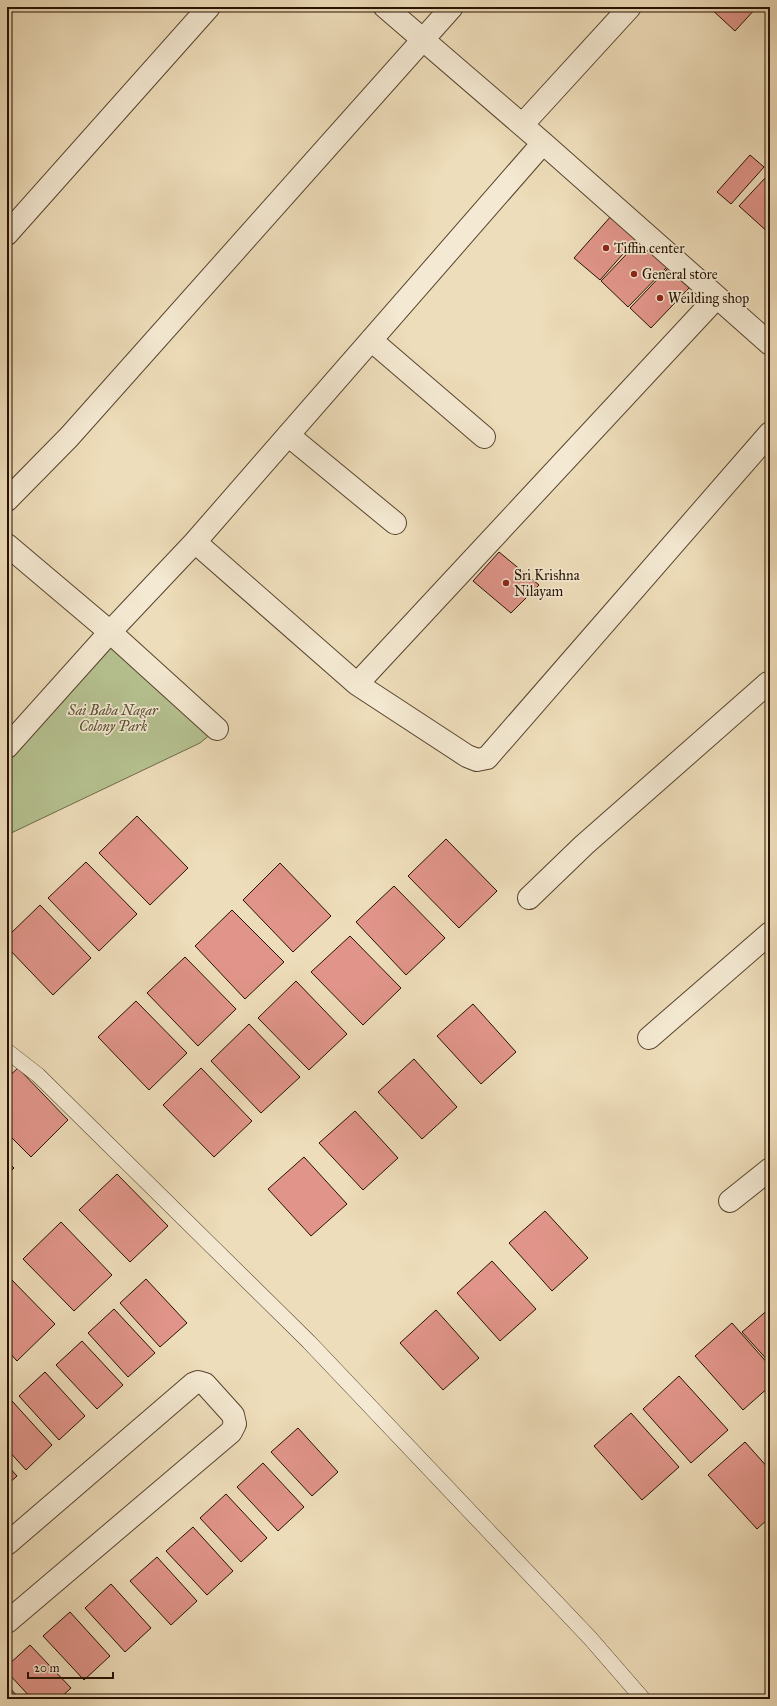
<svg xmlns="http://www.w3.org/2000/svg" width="777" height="1706" viewBox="0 0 777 1706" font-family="'IM FELL Great Primer',serif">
<rect width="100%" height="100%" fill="#eeddba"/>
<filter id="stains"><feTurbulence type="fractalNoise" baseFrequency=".005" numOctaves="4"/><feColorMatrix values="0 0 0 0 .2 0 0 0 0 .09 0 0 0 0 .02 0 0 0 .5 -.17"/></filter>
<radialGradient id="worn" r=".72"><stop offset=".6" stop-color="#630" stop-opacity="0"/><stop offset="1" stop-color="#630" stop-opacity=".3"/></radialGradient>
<path fill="#b6c291" stroke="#6e6a48" d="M110,632L217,729L200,743L7,835V740Z"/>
<path fill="#e1958a" stroke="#261100" d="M709,7H757L735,31Z
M750,155L764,167L731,204L717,192Z
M767,176L770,179V234L739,206Z
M612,215L638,237L600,280L574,258Z
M640,240L668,266L628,307L601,281Z
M668,268L689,288L651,328L630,308Z
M499,552L539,585L511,613L473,581Z
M137,816L188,868L150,905L99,853Z
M446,839L497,891L459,928L408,876Z
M86,862L137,914L99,951L48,898Z
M280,863L331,916L293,952L243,900Z
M394,886L445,938L406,975L356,922Z
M40,905L91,958L53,995L7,947V937Z
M232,910L284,962L245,999L195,946Z
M350,936L401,988L363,1025L311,972Z
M185,957L236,1009L198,1046L147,993Z
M296,981L347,1034L309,1070L258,1018Z
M136,1001L187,1053L149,1090L98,1037Z
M473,1004L516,1052L481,1084L437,1036Z
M249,1024L300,1077L261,1113L211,1061Z
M414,1059L457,1107L422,1139L378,1092Z
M18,1068L68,1120L31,1157L7,1133V1078Z
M201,1068L252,1121L214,1157L163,1105Z
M355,1111L398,1158L363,1190L319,1143Z
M304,1157L347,1204L311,1236L268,1189Z
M7,1161L14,1168L7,1175Z
M117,1174L168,1226L130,1262L79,1210Z
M545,1211L588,1258L552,1291L509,1243Z
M61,1222L112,1275L74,1311L23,1259Z
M492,1261L536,1309L500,1341L457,1293Z
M7,1275L55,1324L17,1361L7,1350Z
M146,1279L187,1323L160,1347L120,1303Z
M770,1308V1363L742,1332Z
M114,1309L155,1353L128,1377L88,1333Z
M436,1310L479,1358L443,1390L400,1343Z
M732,1323L770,1366V1386L743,1410L695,1356Z
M82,1341L123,1385L97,1409L56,1365Z
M45,1372L85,1416L59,1440L19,1396Z
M679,1376L728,1430L691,1463L643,1409Z
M12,1401L52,1445L26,1470L7,1449V1405Z
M631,1413L679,1467L642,1500L594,1446Z
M298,1428L338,1472L312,1496L271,1452Z
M745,1442L770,1470V1517L757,1529L708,1475Z
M263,1463L304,1507L278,1531L237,1487Z
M7,1465L17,1476L7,1485Z
M226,1494L267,1538L241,1562L200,1518Z
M193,1527L233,1571L207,1595L166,1551Z
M157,1557L197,1601L171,1625L130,1581Z
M111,1584L151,1628L125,1652L85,1608Z
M70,1612L110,1656L84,1680L43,1636Z
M30,1645L71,1688L59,1699H32L7,1672V1666Z
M7,1685L20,1699H7Z"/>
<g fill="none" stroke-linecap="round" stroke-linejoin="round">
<defs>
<path id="service" d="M7,1051L38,1075L309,1342L590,1638L643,1699"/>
<path id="minor" d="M385,7L543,143L770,344
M522,125L630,7
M7,234L209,7
M371,340L484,437
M288,435L395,523
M7,500L69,437L452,7
M195,542L357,684L467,756L477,760L487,758L770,433
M7,545L110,632L217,729
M357,684L717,297
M7,747L110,632L195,542L543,143
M529,898L584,845L768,683
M649,1038L770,933
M730,1201L770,1169
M7,1544L193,1384L198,1382L205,1384L233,1415L235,1424L231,1432L7,1622"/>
</defs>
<use href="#service" stroke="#58442e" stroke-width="16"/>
<use href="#minor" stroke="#58442e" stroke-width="24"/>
<use href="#service" stroke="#f4e9d2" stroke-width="15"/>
<use href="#minor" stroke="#f4e9d2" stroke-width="22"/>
</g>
<g fill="#8f2418" stroke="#f4e9d2" stroke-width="1.5">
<circle cx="606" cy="248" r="4"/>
<circle cx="634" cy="274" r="4"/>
<circle cx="660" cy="298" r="4"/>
<circle cx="506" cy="583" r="4"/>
</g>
<g text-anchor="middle" stroke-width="3.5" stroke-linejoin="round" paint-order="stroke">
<g font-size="14" fill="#261100" stroke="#f4e9d2" text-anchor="start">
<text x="614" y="253">Tiffin center</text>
<text x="642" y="279">General store</text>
<text x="668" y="303">Weilding shop</text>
<text x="514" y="580">Sri Krishna<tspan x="514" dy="16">Nilayam</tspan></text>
</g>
<g font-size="14" font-style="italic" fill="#584f33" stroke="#f4e9d2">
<text x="113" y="715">Sai Baba Nagar<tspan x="113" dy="16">Colony Park</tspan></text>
</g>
</g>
<rect width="777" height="1706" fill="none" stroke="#eeddba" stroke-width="24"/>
<rect x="8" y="8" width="761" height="1690" fill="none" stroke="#261100" stroke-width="2"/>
<rect x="12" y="12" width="753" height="1682" fill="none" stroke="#261100"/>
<path d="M28 1672v6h85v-6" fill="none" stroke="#261100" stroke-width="2"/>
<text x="34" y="1672" font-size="12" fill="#261100" stroke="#f4e9d2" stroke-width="3" paint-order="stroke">20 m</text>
<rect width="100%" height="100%" filter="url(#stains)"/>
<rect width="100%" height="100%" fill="url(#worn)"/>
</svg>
